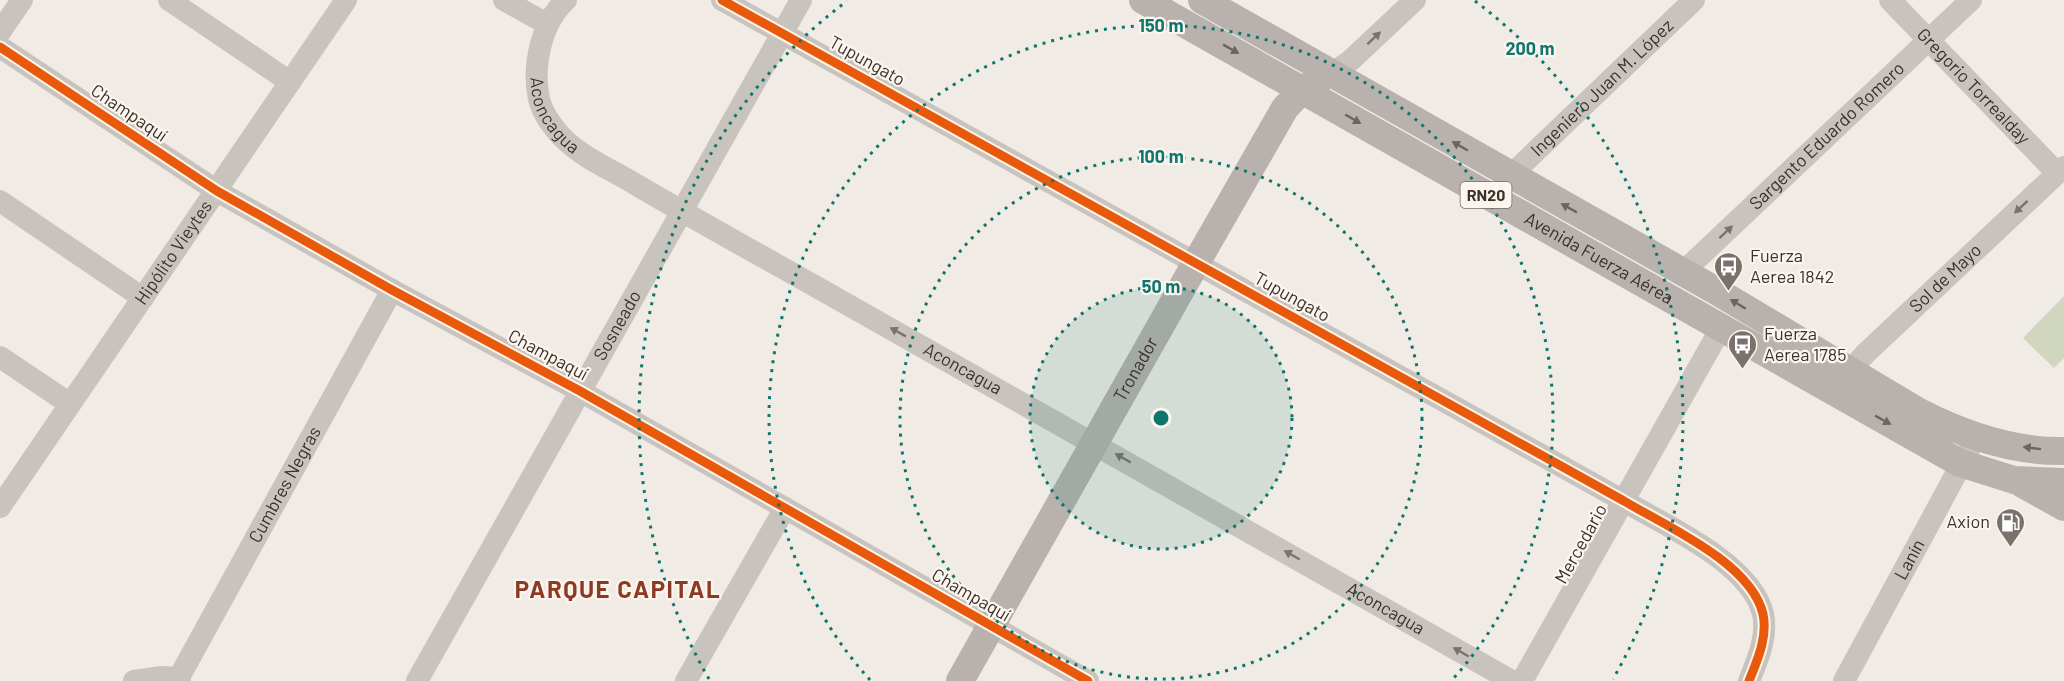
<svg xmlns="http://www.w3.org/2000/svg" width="2064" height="681" viewBox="0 0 2064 681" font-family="Barlow,sans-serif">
<rect width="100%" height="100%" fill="#f0ebe5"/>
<path fill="#d1d6bf" d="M2064,296V358L2054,368L2023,338Z"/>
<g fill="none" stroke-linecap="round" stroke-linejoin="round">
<g stroke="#c9c3be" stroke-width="22">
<path d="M169,0L290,82"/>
<path d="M504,0L547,24"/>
<path id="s1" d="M566,0C541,23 532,66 539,99C542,112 552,126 561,136C581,157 610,169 635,184C701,223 769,260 836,298C1062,424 1287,552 1512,681"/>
<path d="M722,0L1624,501C1666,526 1751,563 1763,614C1768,637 1757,661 1749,681"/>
<path id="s2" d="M1890,0L2057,173"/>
<path d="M0,32L22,0"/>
<path d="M0,47L217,191L392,290L580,391L1088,681"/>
<path d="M1331,74L1350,61L1415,0"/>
<path id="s3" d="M1511,175L1694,0"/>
<path d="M0,201L143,298"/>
<path id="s4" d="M1683,272L1971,0"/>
<path d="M0,357L70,404"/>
<path id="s5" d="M1840,382L1865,354L2064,167"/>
<path id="s6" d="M0,507L346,0"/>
<path d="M134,681L162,677L178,678L180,681"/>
<path id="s7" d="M177,681L392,290"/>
<path id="s8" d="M417,681L801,0"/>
<path d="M686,681L785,508"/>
<path d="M1522,681L1721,328"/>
<path id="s9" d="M1844,681L1969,450"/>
</g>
<g stroke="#b8b1ad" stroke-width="28">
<path id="s10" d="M1143,0L1960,463L2014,480L2064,482"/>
<path d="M1202,0L1713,289L1919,412C1964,435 2013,452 2064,451"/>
<path d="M2021,483L2064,507"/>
<path id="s11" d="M960,681L1196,263L1285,108L1302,90L1319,80"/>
</g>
<defs>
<path id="cycleway" d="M722,0L1624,501C1666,526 1751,563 1763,614C1768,637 1757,661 1749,681
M0,47L217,191L392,290L580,391L1088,681"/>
</defs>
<use href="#cycleway" stroke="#fbf5ee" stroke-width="13"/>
<use href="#cycleway" stroke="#e8590c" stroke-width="9"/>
</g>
<defs><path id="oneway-solid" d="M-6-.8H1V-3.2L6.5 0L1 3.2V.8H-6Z" transform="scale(1.5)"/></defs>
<g fill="#7b726d">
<use href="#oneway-solid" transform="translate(1374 38) rotate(-43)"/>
<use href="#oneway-solid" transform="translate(2021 207) rotate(137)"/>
<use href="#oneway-solid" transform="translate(1726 232) rotate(-43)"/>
<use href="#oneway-solid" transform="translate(898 332) rotate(-151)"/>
<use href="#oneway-solid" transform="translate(1123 458) rotate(-150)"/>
<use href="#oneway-solid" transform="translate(1292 555) rotate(-150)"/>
<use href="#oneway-solid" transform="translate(1461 652) rotate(-150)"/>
</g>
<g fill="#6d645f">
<use href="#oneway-solid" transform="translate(1231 49) rotate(29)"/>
<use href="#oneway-solid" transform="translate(1353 119) rotate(30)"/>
<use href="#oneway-solid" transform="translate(1460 146) rotate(-150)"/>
<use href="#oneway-solid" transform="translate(1569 208) rotate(-151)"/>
<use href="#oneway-solid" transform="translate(1738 304) rotate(-149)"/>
<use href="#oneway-solid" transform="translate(1883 420) rotate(29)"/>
<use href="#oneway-solid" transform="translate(2032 448) rotate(-173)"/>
</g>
<circle cx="1161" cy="418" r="131" fill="#0f766e" fill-opacity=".12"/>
<g fill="none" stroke="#0f766e" stroke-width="3" stroke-dasharray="3 6">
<circle cx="1161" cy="418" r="131"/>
<circle cx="1161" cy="418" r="261"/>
<path d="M870 680A392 392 0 1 1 1452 680"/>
<path d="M709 679A522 522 0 0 1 847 1M1475 1A522 522 0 0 1 1613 679"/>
</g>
<defs>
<symbol id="bus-pin" viewBox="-11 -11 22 30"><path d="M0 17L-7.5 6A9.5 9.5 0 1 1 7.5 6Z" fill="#7a716c" stroke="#fbf5ee"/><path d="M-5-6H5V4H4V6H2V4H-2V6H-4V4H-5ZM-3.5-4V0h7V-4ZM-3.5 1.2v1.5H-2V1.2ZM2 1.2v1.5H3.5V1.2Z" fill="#fff"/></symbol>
<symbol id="fuel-pin" viewBox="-11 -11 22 30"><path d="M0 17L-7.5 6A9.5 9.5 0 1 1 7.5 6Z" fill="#7a716c" stroke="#fbf5ee"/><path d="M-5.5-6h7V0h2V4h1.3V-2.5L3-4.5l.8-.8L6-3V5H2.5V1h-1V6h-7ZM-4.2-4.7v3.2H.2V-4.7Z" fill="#fff"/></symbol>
</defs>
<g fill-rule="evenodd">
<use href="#bus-pin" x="1712" y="250" width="33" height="45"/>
<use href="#bus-pin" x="1726" y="328" width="33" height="45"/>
<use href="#fuel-pin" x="1994" y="506" width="33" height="45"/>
</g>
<g text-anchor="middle" stroke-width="4.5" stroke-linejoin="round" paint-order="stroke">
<rect fill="#fbf5ee" stroke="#756b66" stroke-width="1.5" x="1460.5" y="182" width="51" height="26" rx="4.5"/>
<g font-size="16" font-weight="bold" fill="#3b302b">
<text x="1486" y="201">RN20</text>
</g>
<g font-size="18" fill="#3b302b" stroke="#fbf5ee">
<text transform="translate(867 61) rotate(29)" y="6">Tupungato</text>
<text dy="6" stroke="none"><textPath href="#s2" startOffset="120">Gregorio Torrealday</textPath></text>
<text dy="6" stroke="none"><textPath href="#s3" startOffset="126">Ingeniero Juan M. López</textPath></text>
<text dy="6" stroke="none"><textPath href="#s1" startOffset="128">Aconcagua</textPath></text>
<text transform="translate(129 113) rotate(34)" y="6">Champaquí</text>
<text dy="6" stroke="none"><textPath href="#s4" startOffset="198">Sargento Eduardo Romero</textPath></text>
<text dy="6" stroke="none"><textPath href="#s6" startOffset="308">Hipólito Vieytes</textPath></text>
<text dy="6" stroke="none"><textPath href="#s10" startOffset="524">Avenida Fuerza Aérea</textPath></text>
<text dy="6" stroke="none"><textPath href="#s5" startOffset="148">Sol de Mayo</textPath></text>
<text transform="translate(1292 297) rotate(29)" y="6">Tupungato</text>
<text dy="6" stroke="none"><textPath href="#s8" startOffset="408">Sosneado</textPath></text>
<text transform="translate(548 355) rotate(28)" y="6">Champaquí</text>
<text dy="6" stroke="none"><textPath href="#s1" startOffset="615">Aconcagua</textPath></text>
<text dy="6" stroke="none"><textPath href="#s11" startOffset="358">Tronador</textPath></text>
<text dy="6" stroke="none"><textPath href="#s7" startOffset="224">Cumbres Negras</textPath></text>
<text transform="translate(1581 544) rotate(-61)" y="6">Mercedario</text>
<text dy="6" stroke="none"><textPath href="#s9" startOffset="138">Lanín</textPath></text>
<text transform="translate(971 595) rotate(30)" y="6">Champaquí</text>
<text dy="6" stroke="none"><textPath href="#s1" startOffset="1101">Aconcagua</textPath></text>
</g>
<g font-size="18" fill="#3b302b" stroke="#fbf5ee" text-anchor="start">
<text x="1750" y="262">Fuerza<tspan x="1750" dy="21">Aerea 1842</tspan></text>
<text x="1764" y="340">Fuerza<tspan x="1764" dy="21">Aerea 1785</tspan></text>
<text x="1990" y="528" text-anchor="end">Axion</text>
</g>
<g font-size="24" font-weight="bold" letter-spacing="1.5" fill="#8c3b22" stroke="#fbf5ee">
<text x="618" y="598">PARQUE CAPITAL</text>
</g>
</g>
<circle cx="1161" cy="418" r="9" fill="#0f766e" stroke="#fbf5ee" stroke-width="3"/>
<g font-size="18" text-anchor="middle" font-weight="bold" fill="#0f766e" stroke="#fbf5ee" stroke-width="4.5" stroke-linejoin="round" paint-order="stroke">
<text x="1161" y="32">150 m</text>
<text x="1530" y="55">200 m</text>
<text x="1161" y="163">100 m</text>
<text x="1161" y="293">50 m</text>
</g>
</svg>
